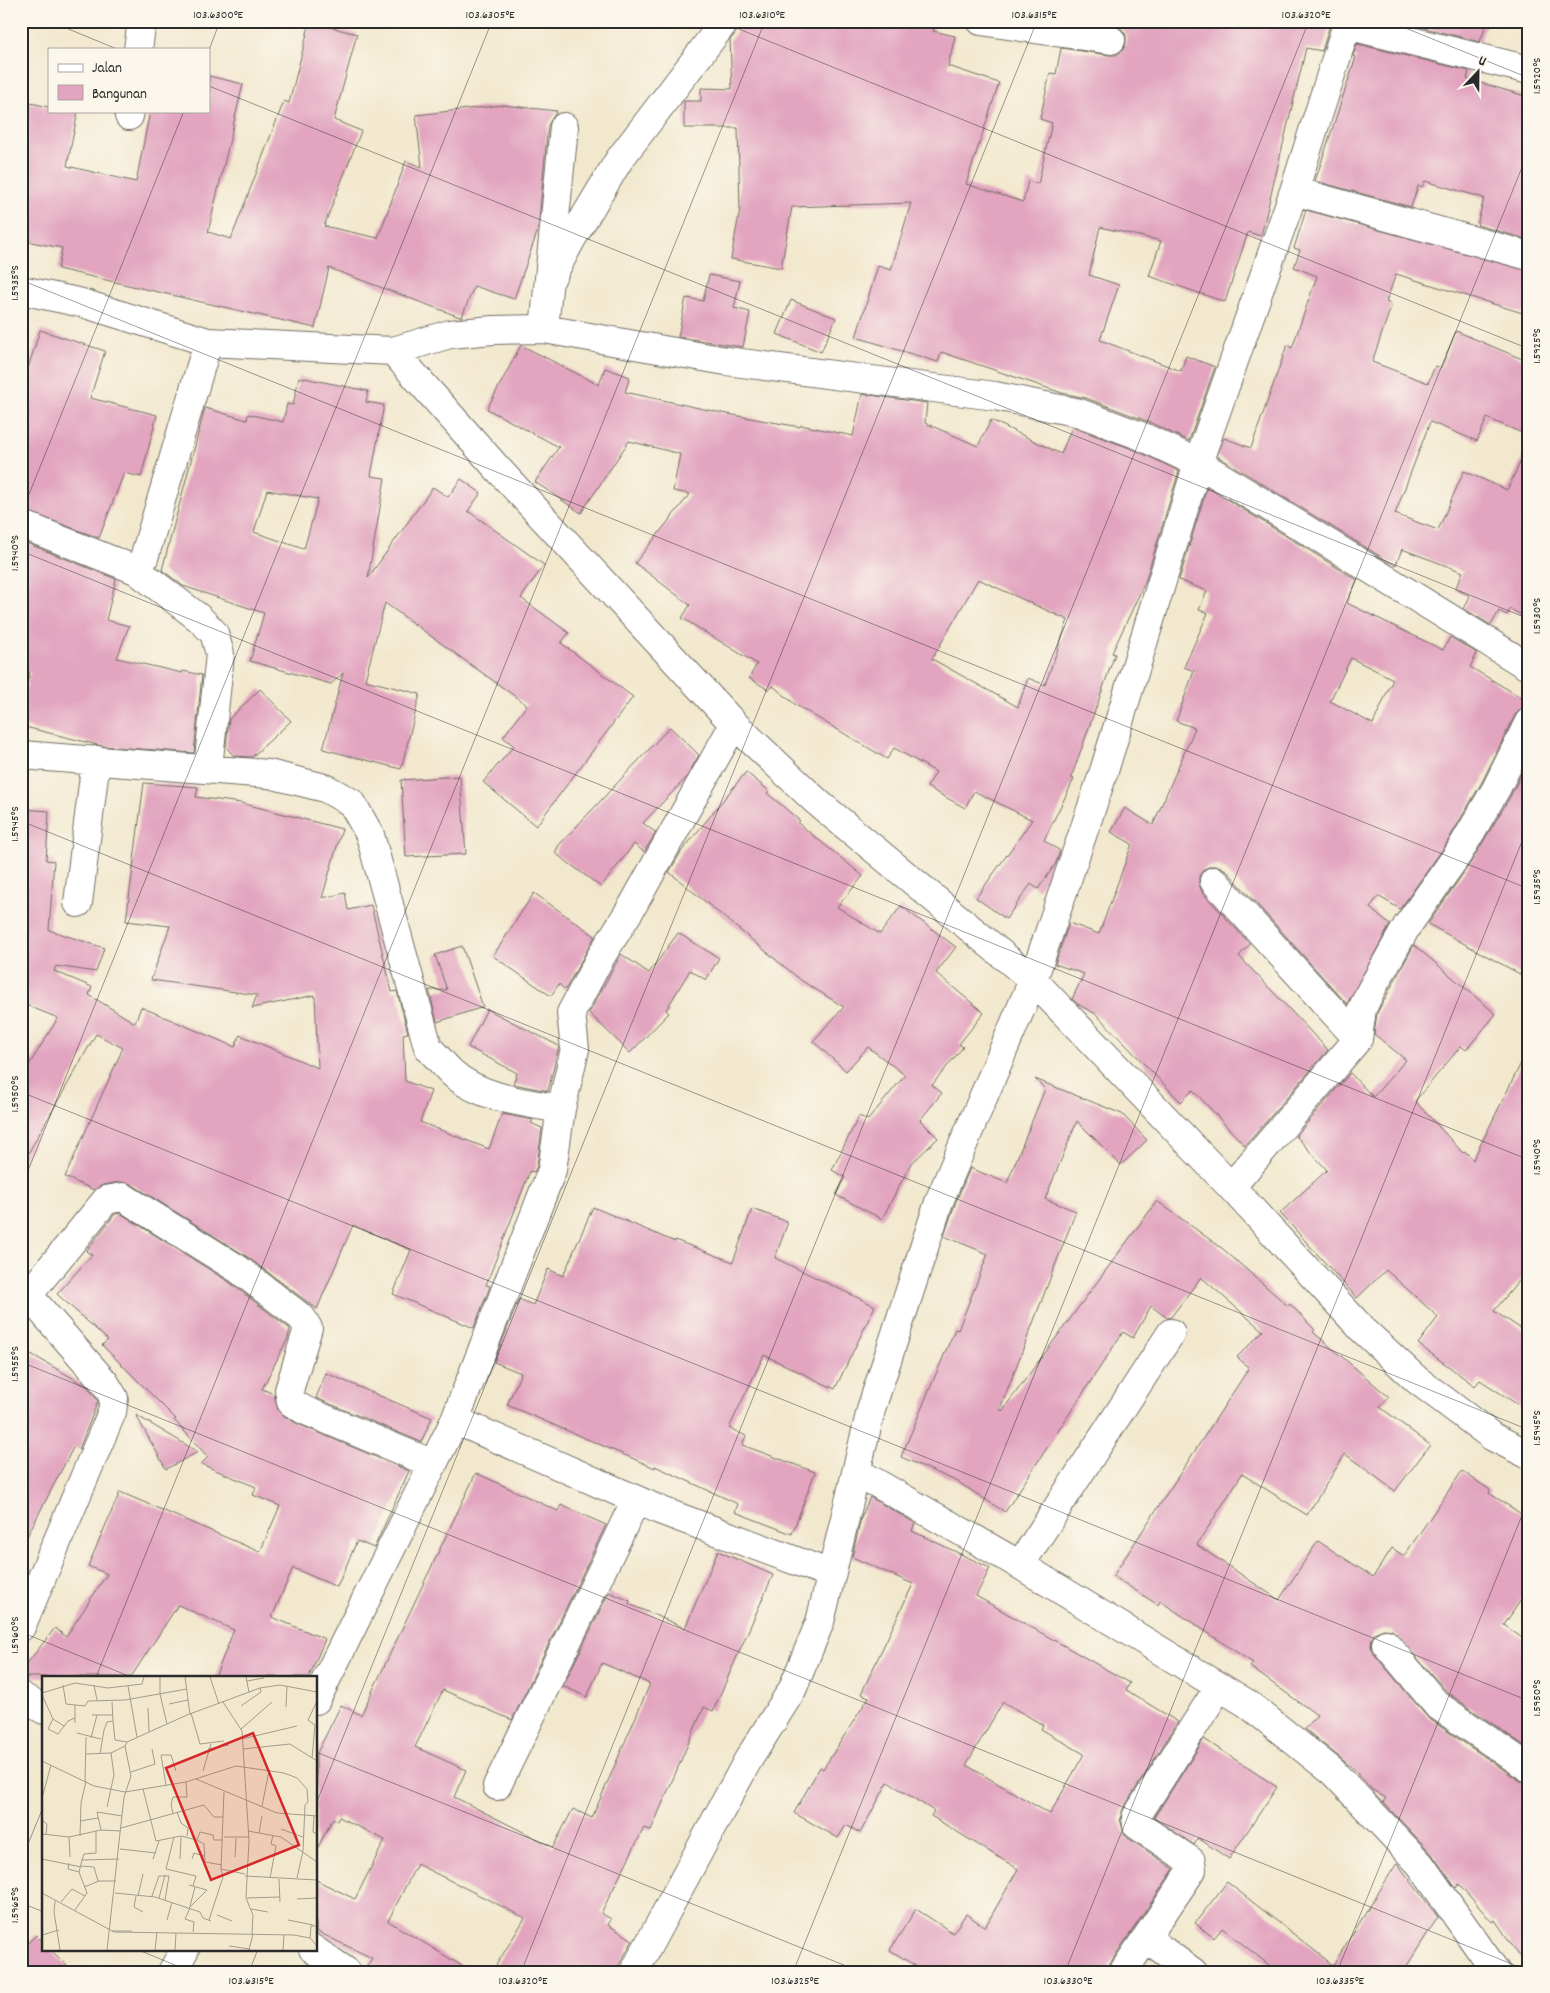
<svg xmlns="http://www.w3.org/2000/svg" width="1550" height="1993" viewBox="0 0 1550 1993" font-family="Dekko,sans-serif">
<rect width="100%" height="100%" fill="#fbf7ec"/>
<filter id="ink" filterUnits="userSpaceOnUse"><feTurbulence type="fractalNoise" baseFrequency=".02" numOctaves="2"/><feDisplacementMap in="SourceGraphic" scale="10" xChannelSelector="R" yChannelSelector="G"/><feConvolveMatrix kernelMatrix="1 2 1 2 8 2 1 2 1" color-interpolation-filters="sRGB"/></filter>
<filter id="wash" filterUnits="userSpaceOnUse"><feTurbulence type="fractalNoise" baseFrequency=".0096" numOctaves="4" result="noise"/><feDisplacementMap in="SourceGraphic" scale="20" xChannelSelector="R" yChannelSelector="G"/><feGaussianBlur stdDeviation="1.12" result="paint"/><feColorMatrix in="noise" values="0 0 0 0 0 0 0 0 0 0 0 0 0 0 0 0 0 1.4 0 .05"/><feComposite in="paint" operator="in"/></filter>
<g filter="url(#wash)">
<rect width="100%" height="100%" fill="#f2e8ce"/>
<g id="blocks">
<path fill="#e2a4bf" fill-rule="evenodd" d="M740,21H918L935,25L933,31L955,36L948,66L999,83L966,184L1023,202L1028,181L1038,184L1052,123L1040,119L1050,73L1056,74L1061,48L1109,55H1116L1123,50L1126,43V35L1120,27L1091,21H1331L1322,51L1306,48L1261,236L1248,232L1225,302L1149,276L1161,241L1100,227L1089,275L1119,285L1100,340L1181,371L1186,356L1215,367L1189,441L1147,421L1086,398L1062,393L941,352L938,362L856,337L878,266L891,270L911,203L792,207L781,268L731,259L740,209L738,128H684V101H701V88L732,89L730,40L738,30Z
M1410,21H1487L1480,42L1409,24Z
M310,22L357,34L334,120L361,131L324,226L378,238L406,161L422,167L416,115L503,105L557,111L548,125L538,230L514,299L474,286L462,317H460L329,268L315,328L58,269L62,248L21,240V101L49,107V111H78L67,166L136,182L150,111H209V76L243,84L208,232L231,239L284,101L289,103Z
M1357,44L1469,71L1467,79L1529,97V240L1477,225L1484,198L1425,181L1422,187L1418,186L1411,207L1315,181L1356,57L1353,56Z
M1306,210L1529,271V315L1396,274L1386,302L1392,304L1372,362L1428,383L1435,366L1441,368L1456,331L1529,362V436L1487,418L1477,441L1430,422L1395,514L1438,530L1464,471L1507,490L1529,444V619L1510,609L1507,615L1499,611L1491,625L1464,609L1470,596L1455,589L1463,572L1402,549L1396,565L1391,563L1217,456L1224,438L1251,448L1287,345L1292,348L1317,276L1294,267L1300,250L1294,248Z
M709,275L740,281L734,308L750,312L743,347L678,337L686,298L703,301Z
M791,300L836,318L821,352L777,334Z
M40,330L105,351L90,398L157,415L141,477L124,473L99,538L21,509V366L28,368Z
M521,345L599,385L605,368L630,377L625,392L722,413L800,427L801,425L853,436L862,394L927,403L925,423L978,446L991,420L1061,454L1072,427L1135,450L1179,471L1145,582L1112,653L1115,654L1071,778L1074,779L1044,840L1060,851L1055,865L1038,889L1031,884L1006,919L976,898L1032,820L974,791L965,808L927,787L936,772L894,748L887,759L796,705L773,686L769,690L749,678L757,664L682,618L690,605L635,563L690,494L673,491L680,454L629,441L581,513L535,482L559,447L487,409ZM978,579L1068,620L1045,685L1028,678L1018,707L932,659Z
M299,377L368,391L366,402L384,405L371,476L385,478L368,578L433,487L448,497L461,479L481,493L468,511L544,565L521,598L569,633L561,643L633,697L536,826L483,782L514,746L503,737L527,705L385,603L365,680L420,694L401,769L323,749L343,673L331,684L250,661L264,613L183,586L162,570L205,408L247,420L248,414L283,422L287,404L293,405ZM267,490L318,499L304,549L254,532Z
M1207,487L1357,580L1347,603L1443,650L1450,637L1477,653L1470,667L1529,702V706L1521,709L1515,715L1482,782L1445,846L1400,909L1378,896L1370,908L1390,925L1347,1004L1226,870L1219,866H1211L1204,869L1199,876V884L1202,892L1250,944L1239,956L1328,1050L1245,1146L1193,1090L1181,1102L1096,1014L1079,1005L1072,999L1084,974L1055,964L1069,923L1099,934L1132,844L1111,832L1125,808L1153,825L1195,728L1176,721L1194,671L1184,667L1208,613L1199,610L1207,591L1179,580ZM1351,658L1393,679L1373,724L1330,701Z
M21,541L116,579L106,620L129,626L117,658L182,673L183,671L202,675L194,753L102,746L21,726V706L30,672L21,670Z
M260,689L291,721L252,757L234,756L226,747L229,719Z
M670,727L699,755L686,778L643,823L656,833L644,852L634,844L601,887L555,853L559,845Z
M1529,758V979L1428,924L1471,862L1510,797Z
M746,772L769,791L767,793L800,821L798,823L863,876L837,907L880,934L901,906L956,947L936,973L984,1013L959,1044L963,1047L932,1085L942,1093L920,1120L938,1138L910,1165L882,1219L836,1195L845,1177L832,1170L859,1116L868,1120L905,1075L868,1047L846,1071L813,1041L844,1007L802,981L669,872L681,852Z
M460,776L466,854L406,857L401,780Z
M144,783L198,787L196,797L241,803L342,829L322,898L345,893L348,910L371,905L392,992L397,991L408,1033L403,1034L405,1081L431,1091L420,1122L489,1149L502,1114L533,1120L531,1123L542,1128L537,1166L534,1172L530,1171L486,1285L490,1286L474,1328L393,1294L411,1250L353,1225L317,1309L246,1256L131,1184L120,1182L103,1185L94,1190L65,1177L123,1048L96,1034L21,1166V1078L58,1018L21,1003V809L49,811L46,860L54,861L49,930L104,948L96,972L56,966L54,971L92,987L89,995L135,1023L141,1007L235,1047L240,1035L318,1068L315,995L252,1008L257,995L151,980L170,926L126,921Z
M534,893L595,936L565,990L559,984L551,996L493,956Z
M678,933L719,958L706,980L690,970L666,1010L669,1013L630,1053L589,1013L621,954L649,973Z
M1414,945L1496,1014L1466,1050L1461,1046L1415,1101L1463,1153L1465,1151L1473,1160L1529,1047V1269L1494,1311L1529,1334V1412L1480,1380L1475,1386L1418,1344L1438,1317L1386,1270L1357,1298L1280,1213L1327,1170L1296,1136L1350,1073L1373,1097L1406,1060L1374,1034L1377,1013Z
M462,946L483,1007L437,1022L429,990H447L435,955Z
M487,1009L559,1046L548,1091L513,1084L517,1073L468,1047Z
M1035,1079L1122,1114L1147,1140L1121,1165L1077,1121L1045,1199L1076,1211L1000,1409L1002,1411L1157,1201L1223,1249L1288,1306L1290,1304L1315,1330L1313,1332L1389,1397L1380,1407L1430,1445L1395,1491L1345,1454L1307,1515L1242,1474L1197,1545L1279,1600L1318,1541L1373,1577L1392,1548L1404,1556L1462,1471L1490,1490L1489,1493L1529,1519V1588L1504,1625L1529,1643V1749L1448,1693L1392,1630L1384,1629L1376,1632L1372,1638L1371,1646L1374,1654L1428,1718L1520,1781L1529,1783V1970L1495,1920L1492,1922L1459,1884L1456,1888L1431,1853L1383,1802L1386,1798L1371,1789L1355,1770L1305,1729L1317,1715L1250,1667L1253,1663L1160,1601L1158,1605L1113,1576L1249,1368L1237,1357L1263,1331L1201,1277L1171,1317L1167,1318L1151,1306L1133,1338L1123,1332L1005,1512L958,1482L901,1457L955,1329L958,1330L988,1254L944,1236L955,1204L970,1168L1007,1183L1045,1089Z
M593,1207L675,1242V1240L733,1262L752,1209L788,1222L775,1258L875,1306L835,1389L764,1355L729,1428L746,1436L742,1445L815,1472L792,1534L735,1512L738,1504L655,1466V1468L507,1405L521,1373L494,1362L519,1299L533,1305L548,1269L563,1276Z
M120,1213L229,1282L290,1329L288,1338L262,1389L274,1394L278,1410L282,1415L298,1424L409,1471L374,1548L357,1541L337,1587L293,1568L272,1617L325,1639L309,1677H215L234,1630L178,1605L131,1677H21V1671L55,1628L66,1637L107,1574L88,1566L120,1492L260,1552L280,1506L253,1495L256,1487L201,1464L208,1457L174,1420L176,1419L102,1345L108,1340L57,1294L92,1255L86,1251L115,1214Z
M31,1354L88,1387L98,1401L79,1449L74,1446L21,1548V1370Z
M326,1373L432,1418L421,1442L316,1398Z
M136,1415L198,1452L166,1469Z
M476,1473L558,1511L561,1505L606,1525L512,1720L443,1690L415,1747L466,1770L454,1797L553,1847L573,1809L592,1818L650,1684L602,1663L587,1697L563,1686L609,1592L630,1601L629,1604L685,1628L718,1551L773,1575L713,1711L704,1707L651,1830L644,1828L601,1913L611,1919L608,1925L633,1940L615,1972H492L525,1918L417,1864L388,1921L472,1972H364L372,1958L316,1931V1880L355,1899L385,1840L339,1817L337,1821L333,1818L316,1851V1755L341,1705L361,1715Z
M870,1497L915,1523L912,1531L990,1568L976,1596L1130,1683L1126,1690L1178,1722L1123,1809L1120,1819L1124,1833L1128,1838L1174,1869L1110,1963L1108,1972H925L890,1950L916,1909L953,1933L966,1914L985,1927L1018,1869L931,1816L934,1811L888,1782L860,1833L846,1825L838,1838L794,1813L820,1767L823,1769L869,1697L861,1694L913,1584L852,1557L861,1518ZM1003,1702L1043,1725L1041,1729L1084,1754L1050,1814L966,1765Z
M1204,1739L1277,1787L1229,1859L1198,1838L1194,1845L1154,1818Z
M1397,1863L1438,1917L1403,1972H1278L1222,1928L1214,1938L1195,1923L1227,1882L1333,1965Z
M36,1935L44,1943V1949H50L73,1972H21V1950Z"/>
</g>
</g>
<g filter="url(#ink)">
<use href="#blocks" fill-opacity="0" stroke="#716d64" stroke-width="1"/>
<g fill="none" stroke-linecap="round" stroke-linejoin="round">
<defs>
<path id="minor" d="M981,21L1111,40
M1346,25L1529,70
M138,49L142,21
M129,116L130,111
M1294,191L1529,256
M549,282L571,240L619,160L725,21
M21,290L82,303L208,342L393,351L450,334L493,330L544,329L726,361L995,396L1080,413L1141,436L1198,463L1529,667
M544,329L564,127
M393,351L497,468L734,724L817,802L1033,980L1231,1187L1362,1329L1417,1380L1493,1437L1529,1455
M21,524L136,570L144,558L208,342
M136,570L199,618L214,633L220,654L208,768
M21,755L269,774L325,788L352,803L370,835L428,1047C436,1056 444,1065 452,1073C480,1098 526,1103 561,1109L552,1170L455,1420L316,1700
M1214,881L1358,1039
M78,903L96,760
M561,1109L575,1049L571,1013L600,958L633,905L734,724
M1231,1187L1358,1039L1362,1009L1371,990L1407,926L1458,854L1496,789L1529,722
M21,1287L105,1383L114,1398L112,1412L21,1627
M29,1294L106,1200L123,1197L238,1269L302,1318L308,1328L289,1390L291,1402L304,1410L433,1464
M455,1420L662,1511L831,1574
M857,1472L1020,1565L1248,1704L1333,1772L1420,1864L1496,1972
M1020,1565L1171,1333
M1386,1644L1437,1705L1529,1768
M21,1696L44,1710
M497,1786L636,1500
M1146,1938L1193,1972
M313,1949L347,1972
M172,1972L185,1949
M634,1972L748,1760L792,1690L820,1622L872,1406L940,1199L1033,980L1104,771L1198,463L1294,191L1348,21
M1123,1972L1192,1870L1191,1861L1137,1825L1136,1817L1219,1687"/>
</defs>
<use href="#minor" stroke="#716d64" stroke-width="30"/>
<use href="#minor" stroke="#fff" stroke-width="28"/>
</g>
</g>
<path fill="none" stroke="#2b2b2b" stroke-width="1" stroke-opacity="0.45" d="M49,21L117,49M719,21L1529,349M1388,21L1529,78M209,50L220,21M209,86L1529,619M21,280L1529,889M21,514L184,111M21,551L1529,1160M21,821L1529,1430M21,1092L1529,1701M21,1188L492,21M21,1362L1529,1971M21,1632L131,1677M96,1677L765,21M316,1752L861,1972M316,1804L1037,21M21,1861L44,1805M21,1903L44,1912M136,1949L192,1972M249,1972L258,1949M521,1972L1309,21M793,1972L1529,150M1065,1972L1529,824M1337,1972L1529,1498"/>
<g transform="translate(42 1676)">
<rect width="275" height="275" fill="#f2e8ce"/>
<path fill="none" stroke="#a29c8d" stroke-width="1" d="M118,1V18L125,48M143,1L148,38M168,1L177,28M204,1L207,16M205,5L222,2M21,9L24,28L43,30L46,25L83,24L145,13M52,9L55,24M86,10L95,61M0,17L33,7L66,12L100,8L102,1M0,19L11,43L22,50M181,26L200,55L207,164L204,222L211,239L210,258M127,28L146,24M199,30L219,16L218,12M244,31L245,10M106,32L107,56M149,37L158,68L182,65M50,39H71M11,43L6,53L16,58L26,45L33,42M71,45L73,64L85,66M33,47V29M199,53L230,26M35,57L59,63M49,62L55,39M200,63L255,50M166,73L187,69M201,73L248,68L275,85M69,77L83,70M44,78L69,77L72,99L65,131M58,78L62,54L65,46L71,45L70,26M270,82L273,49L266,44L275,25M0,85L52,110L83,116L144,106L194,90L242,97L255,102L265,113L266,126L263,129L261,175L255,202M161,95L169,68M89,96L113,88L110,73M154,103L235,137L275,140M43,105L44,61M124,109L119,79H129L134,95M101,113L114,165L139,160L155,164L162,168L163,186L180,189M0,122L9,89M220,130L227,95M135,136L139,147L146,152L145,160M131,137L129,129L131,121H145L144,106M272,139L271,156L275,158M181,141L182,116M0,144L5,148L4,159M38,145L56,142M79,152L162,129L172,141H181L179,193L203,198M239,153L261,161M59,154L55,136L80,140M206,155L239,161L275,186M217,157L220,140M0,158L27,161L59,154L79,155M38,160L39,127L44,105M27,161L28,181M132,161L124,193L154,200L151,210M182,161H207M155,164L158,156L171,159L172,164H181M78,173L114,177M193,181L194,162M0,183L39,191M111,183L117,165M138,183L139,161M150,183L152,177L162,180M40,184L42,178L54,177V155M27,187L26,193L37,196M39,190L52,191L56,205M203,200L275,204M228,202L234,170L229,168L231,159M237,203L238,226M147,209L165,214L147,232M42,211L57,205H74M0,217L72,256L252,259L268,262L275,270M73,217L113,221L158,236L161,242L169,245M94,220L92,231L101,236M96,220L101,198M110,220L117,200H127L123,224M117,222L123,199M205,222L238,221M255,223L275,222M13,225L12,236L18,274M19,226L30,213L43,220M148,230L153,211M148,232L143,243L152,246L151,256M209,233L226,236M33,234L45,217L37,196L40,184L77,183M175,239L190,245M125,244L130,226M167,244L181,201L179,193M246,244L271,249M70,255H90M0,259L17,254M268,262L269,250H275M187,270L208,273M65,274L82,121L89,100L83,70L85,66L145,39L218,12L238,9L275,16M113,274L115,256M133,274L134,257M207,274L211,258M241,274L242,259"/>
<path fill="#d62828" fill-opacity="0.15" stroke="#d62828" stroke-width="2.5" d="M211,57L257,169L169,204L124,92Z"/>
<rect width="275" height="275" fill="none" stroke="#2b2b2b" stroke-width="2.5"/>
</g>
<rect width="1550" height="1993" fill="none" stroke="#fbf7ec" stroke-width="55"/>
<rect x="48" y="48" width="162" height="65" fill="#fbf7ec" stroke="#a8a59f"/>
<rect x="58" y="64" width="25" height="8" fill="#ffffff" stroke="#a8a59f"/>
<text x="92" y="72" font-size="15" fill="#2b2b2b">Jalan</text>
<rect x="58" y="85" width="25" height="15" fill="#e2a4bf" stroke="#a8a59f"/>
<text x="92" y="98" font-size="15" fill="#2b2b2b">Bangunan</text>
<g transform="translate(1478 72) rotate(22)" stroke="#fbf7ec" stroke-width="4" paint-order="stroke">
<path d="M0-4L9 19L0 12L-9 19Z" fill="#2b2b2b"/>
<text y="-8" font-size="14" font-weight="bold" text-anchor="middle" fill="#2b2b2b">U</text>
</g>
<rect x="28" y="28" width="1494" height="1938" fill="none" stroke="#2b2b2b" stroke-width="2"/>
<g font-size="12" text-anchor="middle" fill="#2b2b2b">
<text x="218" y="18">103.6300°E</text>
<text x="490" y="18">103.6305°E</text>
<text x="762" y="18">103.6310°E</text>
<text x="1034" y="18">103.6315°E</text>
<text x="1306" y="18">103.6320°E</text>
<text transform="translate(1536 76) rotate(-90)" y="4">1.5920°S</text>
<text transform="translate(14 283) rotate(-90)" y="4">1.5935°S</text>
<text transform="translate(1536 346) rotate(-90)" y="4">1.5925°S</text>
<text transform="translate(14 553) rotate(-90)" y="4">1.5940°S</text>
<text transform="translate(1536 616) rotate(-90)" y="4">1.5930°S</text>
<text transform="translate(14 824) rotate(-90)" y="4">1.5945°S</text>
<text transform="translate(1536 887) rotate(-90)" y="4">1.5935°S</text>
<text transform="translate(14 1094) rotate(-90)" y="4">1.5950°S</text>
<text transform="translate(1536 1157) rotate(-90)" y="4">1.5940°S</text>
<text transform="translate(14 1364) rotate(-90)" y="4">1.5955°S</text>
<text transform="translate(1536 1428) rotate(-90)" y="4">1.5945°S</text>
<text transform="translate(14 1635) rotate(-90)" y="4">1.5960°S</text>
<text transform="translate(1536 1698) rotate(-90)" y="4">1.5950°S</text>
<text transform="translate(14 1905) rotate(-90)" y="4">1.5965°S</text>
<text x="251" y="1984">103.6315°E</text>
<text x="523" y="1984">103.6320°E</text>
<text x="795" y="1984">103.6325°E</text>
<text x="1068" y="1984">103.6330°E</text>
<text x="1340" y="1984">103.6335°E</text>
</g>
</svg>
